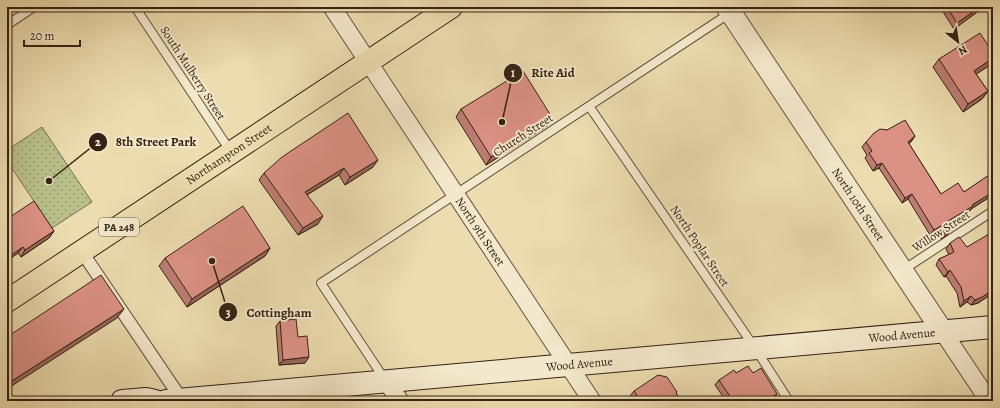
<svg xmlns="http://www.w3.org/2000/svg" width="1000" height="408" viewBox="0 0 1000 408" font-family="Alegreya,serif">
<defs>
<pattern id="park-dots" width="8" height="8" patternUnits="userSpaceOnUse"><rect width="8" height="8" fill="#b9c08a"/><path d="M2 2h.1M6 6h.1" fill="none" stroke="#979c70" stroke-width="1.8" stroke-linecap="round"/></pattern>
</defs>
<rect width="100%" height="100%" fill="#ecdcaf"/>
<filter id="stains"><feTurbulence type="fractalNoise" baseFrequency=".005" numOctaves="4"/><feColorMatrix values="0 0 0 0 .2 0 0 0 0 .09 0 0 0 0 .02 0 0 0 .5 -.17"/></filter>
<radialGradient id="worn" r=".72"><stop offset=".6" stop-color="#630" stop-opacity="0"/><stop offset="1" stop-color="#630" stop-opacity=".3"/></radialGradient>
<path fill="url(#park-dots)" stroke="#77714f" d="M42,127L92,202L52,228L7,161V150Z"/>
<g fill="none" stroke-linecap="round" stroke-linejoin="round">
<defs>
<path id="service" d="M135,7L231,152
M7,25L34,7
M589,106L755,348L789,401
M903,270L993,211
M385,380L321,283L730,13"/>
<path id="pedestrian" d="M82,252L182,400"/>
<g id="minor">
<path id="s1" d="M332,7L592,401"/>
<path d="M943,332L989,401"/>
<path d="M386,381L400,401"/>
</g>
<g id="tertiary">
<path id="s2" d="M727,7L943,332"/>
</g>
<g id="secondary">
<path d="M122,401L146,399L155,401"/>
<path id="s3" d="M166,401L993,327"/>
</g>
<g id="primary">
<path id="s4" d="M7,301L451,7"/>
</g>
</defs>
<use href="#service" stroke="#63503b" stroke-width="10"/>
<use href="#pedestrian" stroke="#63503b" stroke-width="14"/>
<use href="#minor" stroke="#63503b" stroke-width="19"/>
<use href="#tertiary" stroke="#63503b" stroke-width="23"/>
<use href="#secondary" stroke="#352214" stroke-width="24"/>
<use href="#primary" stroke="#352214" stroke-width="24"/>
<use href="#service" stroke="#f3e8cb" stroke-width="8"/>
<use href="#pedestrian" stroke="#f3e8cb" stroke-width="12"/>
<use href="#minor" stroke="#f3e8cb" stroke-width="17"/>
<use href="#tertiary" stroke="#f3e8cb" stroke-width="21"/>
<use href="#secondary" stroke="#f3e8cb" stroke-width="22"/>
<use href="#primary" stroke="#ecdcaf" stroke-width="22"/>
</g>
<path fill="#bc7d72" stroke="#352214" d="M940,7H984L954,29Z
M993,53V60L990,65L976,74L988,91L982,99L963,112L933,67L939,59Z
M461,109L547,126L486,165L456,117Z
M887,130L915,136L909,144L941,194L964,192L993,173V195L971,209L969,212L950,223L949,233L941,239L937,231L930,235L908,199L902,203L879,168L873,171L865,158L867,155L862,147L866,142Z
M373,167L345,185L339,175L307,195L318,224L298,235L259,180L264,173Z
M7,219L54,231L49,238L21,257L18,253L7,261Z
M993,240V293L978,303L971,305L967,302L960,307L957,293L946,276L944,277L936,265L939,259L949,255L946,249L950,243L967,247Z
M270,248L265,256L187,307L159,266L165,258Z
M280,321L298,337L305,363L279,365L276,326Z
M736,373H753L777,394L773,399L770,401H726L715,385L719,380Z
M634,391L676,393L681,401H633L630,396Z"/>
<path fill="#99665c" stroke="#352214" d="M980,7H984L954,29L957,23Z
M993,58V60L990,65L969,79L974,71Z
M988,91L982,99L963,112L968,104Z
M553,119L547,126L486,165L491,157Z
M915,136L911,142L904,148L908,142Z
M378,160L373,167L345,185L350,177Z
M882,163L879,168L873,171L877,165Z
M344,168L339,175L300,199L305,192Z
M993,192V195L971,209L969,212L945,227L948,221L972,205Z
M912,194L908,199L902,203L905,198Z
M323,216L318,224L298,235L303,228Z
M941,226L937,231L930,235L934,230Z
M953,228L949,233L941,239L944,233Z
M54,231L49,238L21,257L25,250Z
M23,247L18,253L7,261V258Z
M270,248L265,256L187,307L192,299Z
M950,270L946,276L944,277L948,272Z
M993,290L992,294L978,303L971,305L975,300Z
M971,296L967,302L960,307L964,301Z
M124,309L117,318L7,389V384Z
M309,357L305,363L279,365L283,360Z
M777,394L773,399L770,401H766Z"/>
<path fill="#db9184" stroke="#352214" d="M947,7H980L957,23Z
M980,33L993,53V58L974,71L988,91L968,104L939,59Z
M523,71L553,119L491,157L461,109Z
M348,113L378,160L350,177L344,168L305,192L323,216L303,228L264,173L282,157Z
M905,120L915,136L908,142L941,194L958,183L964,192L986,177L993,173V192L972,205L973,206L948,221L953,228L944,233L941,226L934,230L912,194L905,198L882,163L877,165L869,153L872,151L866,142L874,133L880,129L887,130Z
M34,201L54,231L25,250L23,247L7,258V219Z
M243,206L270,248L192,299L165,258Z
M989,234L993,240V255H992L993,257V290L982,297L975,300L971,296L964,301L961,287L950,270L948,272L939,259L954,252L950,243L959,237L967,247Z
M101,275L124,309L7,384V337Z
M296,319L298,337L307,336L309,357L283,360L280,321Z
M748,366L753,373L761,368L777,394L766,401H733L719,380L734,370L736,373Z
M658,375L667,377L677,392L676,393L681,401H641L634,391Z
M387,397L389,401H380Z"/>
<g text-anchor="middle" stroke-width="4" stroke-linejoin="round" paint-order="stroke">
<rect fill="#f3e8cb" stroke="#6e5d4b" stroke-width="1" x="99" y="218" width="40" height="18" rx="3"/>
<g font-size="11" font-weight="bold" fill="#352214">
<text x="119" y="231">PA 248</text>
</g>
<g font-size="12" fill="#352214" stroke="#f3e8cb">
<text transform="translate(193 73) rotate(57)" y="4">South Mulberry Street</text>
<text transform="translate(523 135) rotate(-33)" y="4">Church Street</text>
<text dy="4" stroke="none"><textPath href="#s4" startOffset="266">Northampton Street</textPath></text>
<text dy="4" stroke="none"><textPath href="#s2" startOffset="237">North 10th Street</textPath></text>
<text dy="4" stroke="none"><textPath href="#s1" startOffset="269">North 9th Street</textPath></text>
<text transform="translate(941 231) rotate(-33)" y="4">Willow Street</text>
<text transform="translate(700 246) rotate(56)" y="4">North Poplar Street</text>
<text dy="4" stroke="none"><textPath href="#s3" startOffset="739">Wood Avenue</textPath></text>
<text dy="4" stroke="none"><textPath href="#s3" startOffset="415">Wood Avenue</textPath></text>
</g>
</g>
<path fill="none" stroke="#352214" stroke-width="1.5" d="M502 122L513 73M49 181L98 142M212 261L228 312"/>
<g fill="#352214" stroke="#f3e8cb" stroke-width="1.5">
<circle cx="502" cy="122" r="4"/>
<circle cx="49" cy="181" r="4"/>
<circle cx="212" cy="261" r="4"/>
<circle cx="513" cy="73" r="10"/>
<circle cx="98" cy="142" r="10"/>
<circle cx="228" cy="312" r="10"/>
</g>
<g font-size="12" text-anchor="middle" font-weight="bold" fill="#fff">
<text x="513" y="77">1</text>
<text x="98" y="146">2</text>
<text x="228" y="317">3</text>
</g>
<g font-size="13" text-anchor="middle" font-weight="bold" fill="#352214" stroke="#f3e8cb" stroke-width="4" stroke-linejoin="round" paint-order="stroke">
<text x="553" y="77">Rite Aid</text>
<text x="156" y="146">8th Street Park</text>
<text x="279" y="317">Cottingham</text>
</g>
<rect width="1000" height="408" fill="none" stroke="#ecdcaf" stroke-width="24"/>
<rect x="8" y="8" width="984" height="392" fill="none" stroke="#352214" stroke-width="2"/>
<rect x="12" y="12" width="976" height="384" fill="none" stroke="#352214"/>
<g transform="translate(958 42) rotate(150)" stroke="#f3e8cb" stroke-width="3" paint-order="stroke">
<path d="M0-3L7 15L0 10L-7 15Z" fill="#352214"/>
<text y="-6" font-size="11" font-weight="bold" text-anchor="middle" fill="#352214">N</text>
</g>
<path d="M24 40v6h56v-6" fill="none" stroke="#352214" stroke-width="2"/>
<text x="30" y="40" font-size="12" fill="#352214" stroke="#f3e8cb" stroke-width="3" paint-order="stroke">20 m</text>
<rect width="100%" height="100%" filter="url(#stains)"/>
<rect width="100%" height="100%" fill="url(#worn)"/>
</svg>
